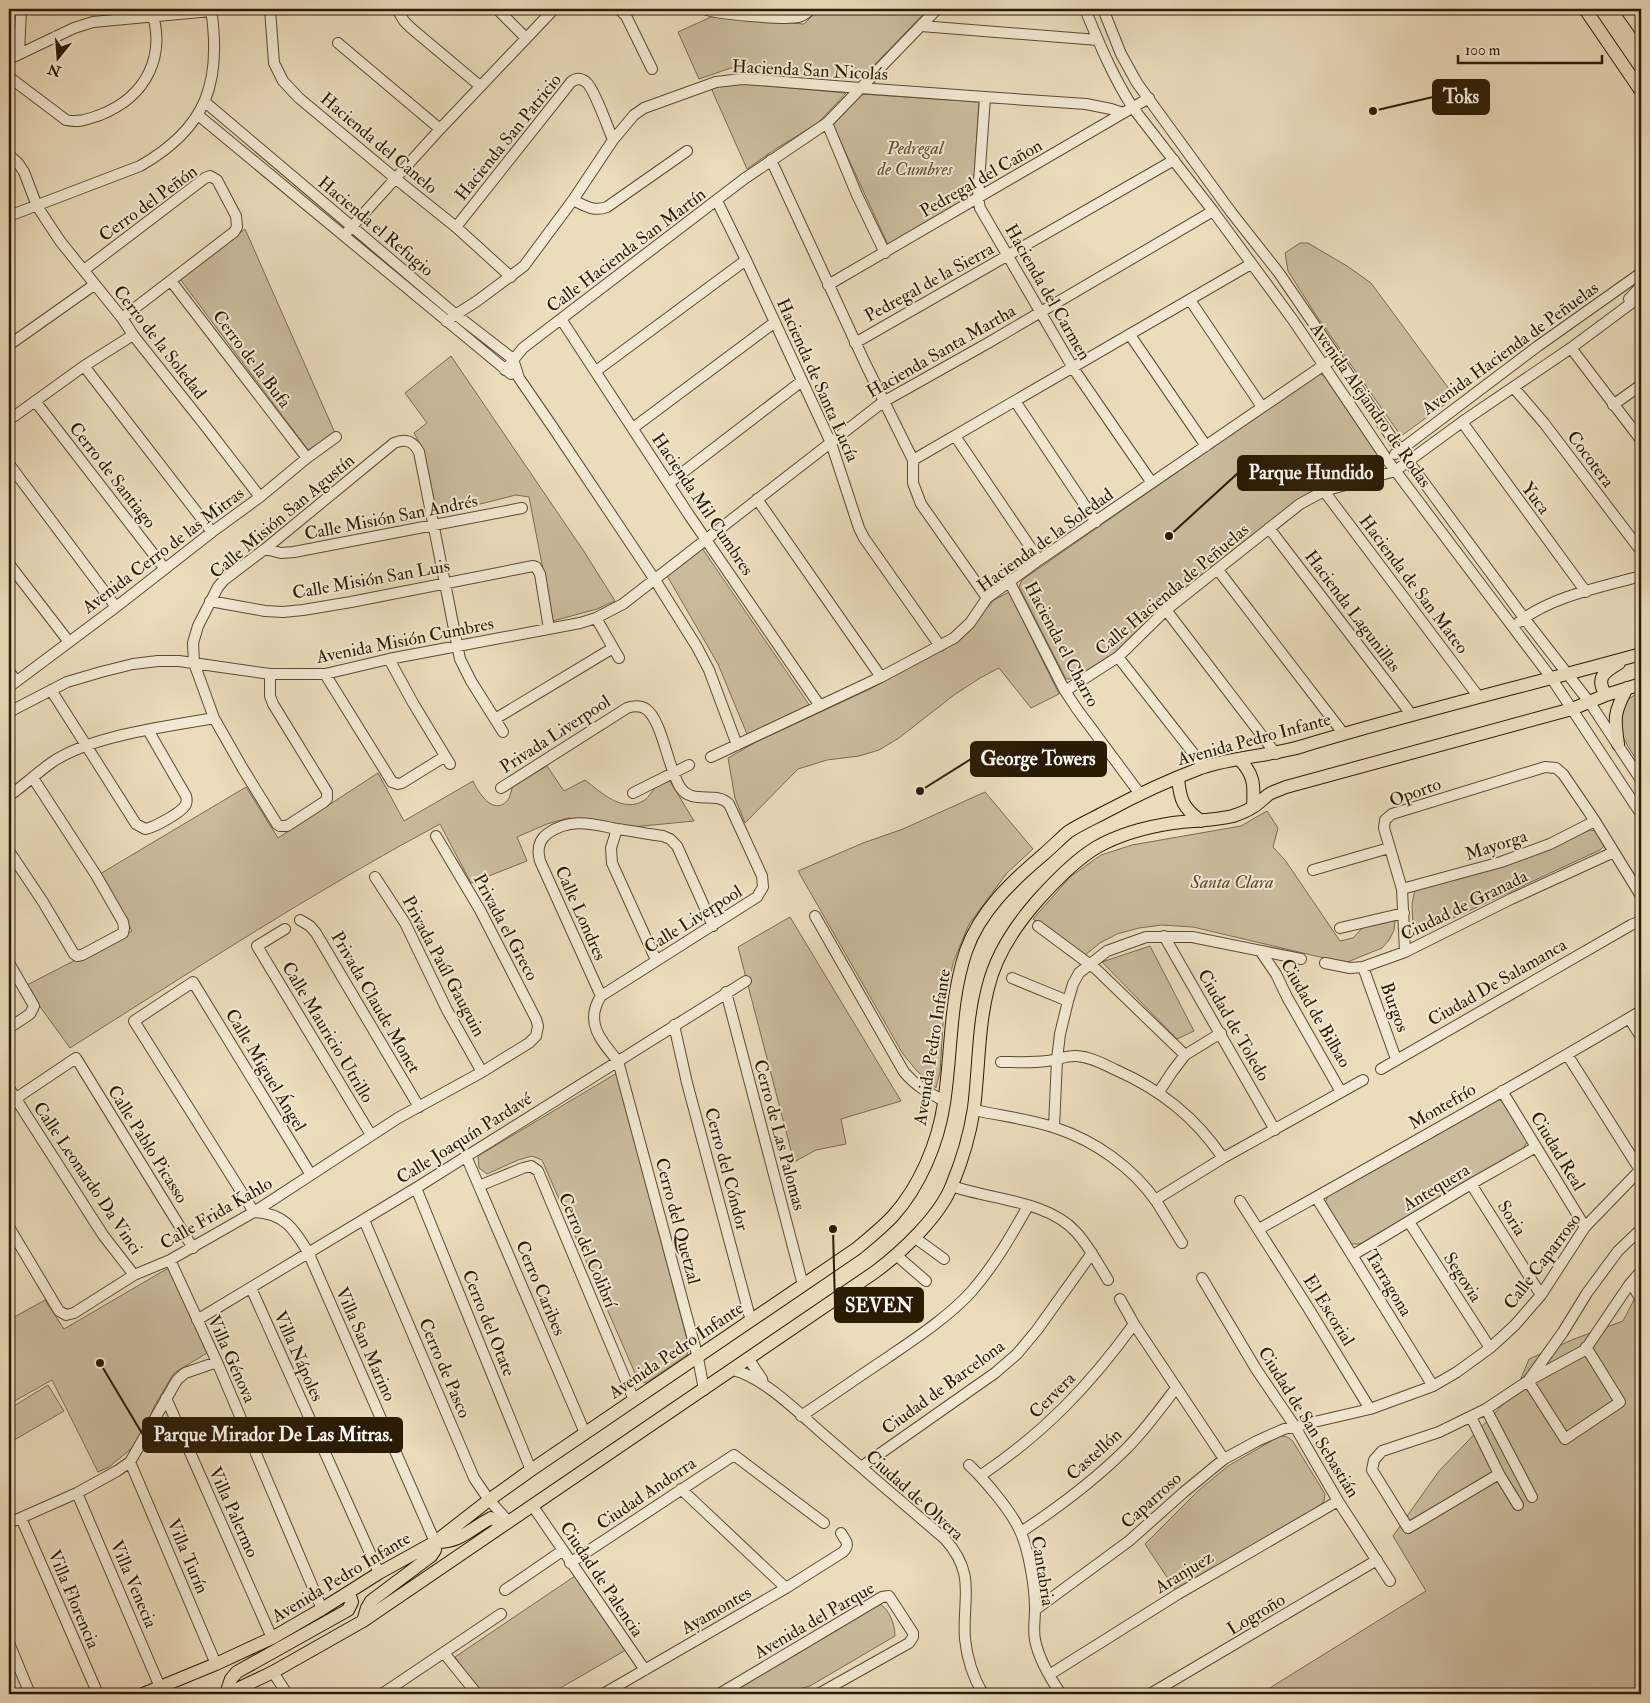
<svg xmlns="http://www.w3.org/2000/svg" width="1650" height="1703" viewBox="0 0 1650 1703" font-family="'IM FELL Double Pica',serif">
<rect width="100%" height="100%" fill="#ebdcbc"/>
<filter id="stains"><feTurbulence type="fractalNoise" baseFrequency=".004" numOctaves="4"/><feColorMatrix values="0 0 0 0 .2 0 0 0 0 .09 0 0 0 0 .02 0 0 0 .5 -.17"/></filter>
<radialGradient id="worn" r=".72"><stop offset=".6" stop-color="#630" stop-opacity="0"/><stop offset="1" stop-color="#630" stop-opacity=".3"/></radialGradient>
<path fill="#cabb9d" stroke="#7a6b51" d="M819,9H928L861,79L731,68L699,79L678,32L711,17L804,24Z
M733,83L846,93L818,123L774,150L747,169L711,88Z
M862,94L979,102L973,196L888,245L833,125Z
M245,229L335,433L308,450L180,279Z
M1300,243H1308L1347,266L1371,283L1455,397L1401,436L1316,315L1288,271L1285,253Z
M451,356L585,553L615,601L597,609L553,621L529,497L516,495L437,515L423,449L414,433L427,423L405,393Z
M1320,374L1324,376L1382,462L1380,467L1310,492L1168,601L1125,646L1073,679H1066L1019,587L1022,580L1317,375Z
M702,548L810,706L747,734L718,664L666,574Z
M1009,592L1059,694L1031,708L999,668L980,678L954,695L899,738L879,750L859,756L827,760L798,769L745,823L735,798L728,758L756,742L870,689L958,640L994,600Z
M1641,692V766C1624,742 1601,709 1641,692Z
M547,766L564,791L585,780C602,793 623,814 645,800C649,797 651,792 655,788C659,785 665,783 670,781L694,821L632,827L568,818L547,824L517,837L527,861L471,883L440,824C313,892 192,971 70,1048L25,986L132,931L100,874L246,787L278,838L378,773L404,821L473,781C478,792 493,816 507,801C510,798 511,791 513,786Z
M985,792L1033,849L1007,873L969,924L953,963L944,1008L940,1072L936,1088L917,1071L903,1054L798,871L863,843L903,829Z
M1267,811L1278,828L1273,847L1285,860L1340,941L1353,938L1363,927L1391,918L1395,921L1394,930L1389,940L1382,948L1345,963L1193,927L1162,925L1139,928L1117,934L1100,943L1085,955L1033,919L1070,877L1101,855L1132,845L1241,826Z
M1590,830L1596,831L1605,842L1604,846L1600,850L1460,915L1422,931H1417L1413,927L1412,904L1415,889L1568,840Z
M790,917L901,1101L841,1119L846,1144L816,1150L794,1162L738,947Z
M1150,946L1194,1031L1177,1039L1102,962Z
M617,1073L689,1347L687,1355L646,1383L638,1380L542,1160L532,1156L518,1160L487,1174L479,1168L478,1156Z
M1496,1099L1503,1101L1527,1142L1523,1149L1360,1244H1351L1325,1203L1329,1193Z
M170,1267L207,1353L174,1373L155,1405L138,1443L109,1467L98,1472L52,1380L9,1404V1320L45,1300L64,1329Z
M1641,1286V1694H1260L1426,1591L1393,1536L1439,1471L1516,1391L1529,1359L1574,1339L1623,1321Z
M48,1385L64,1411L9,1443V1409Z
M1280,1436H1285L1292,1440L1325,1494L1324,1501L1320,1506L1176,1591L1145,1544L1198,1491L1228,1466Z
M575,1576L626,1650L550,1694H481L455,1657Z
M878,1603C889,1608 895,1624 895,1636L810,1686L782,1694H729Z"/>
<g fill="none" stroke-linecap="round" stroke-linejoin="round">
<defs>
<path id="minor" d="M270,9L274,63L283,81L299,98L396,179L456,227L511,277
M397,9L404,21L411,28L480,86
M497,9L526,38
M619,9L626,16L652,69
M704,9C714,14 786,20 798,17C803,16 807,13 811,9
M1085,9C1099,43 1113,77 1133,108L1213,211L1293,320L1388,461L1552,679L1641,814
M1103,9L1121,54L1137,83L1231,212L1279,273L1400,450L1524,618L1590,703L1641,780
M921,26L1098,40
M338,43L440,129
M19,54L21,9
M9,59L74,28L93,22L211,11
M9,77L66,120C79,123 88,119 100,115C146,97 167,56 151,9
M985,97L979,182L978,198L980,208L1073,368L1152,483
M205,102L455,314L513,359L519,378L552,426L655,580L697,647L709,670L737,745
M198,115L511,374
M827,123L857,195L885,253
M9,155L18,163L24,172L37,206L60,241L122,318L133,335L203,423L260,497
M771,160L866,365L913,460
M573,200C585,206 594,212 607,207L687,151
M717,201L746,260L831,443L859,528L864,538L940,646
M9,216L140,166C207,128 222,82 211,9
M456,227L571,82C576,78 581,78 586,82C594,88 608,128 613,140
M348,231L440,129L554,9
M84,270L205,178L210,176L217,180L236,216L237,227L234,232L122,318
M171,281L307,458
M828,285L1149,98
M1629,299L1641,286
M1190,300L1262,407
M561,319L689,515L820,706
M446,321L477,301L524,266L573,200L613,140L634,115L644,108L716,82L742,79L759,80L860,88L985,97L1086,104L1111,109L1123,113
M1130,335L1206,446
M855,343L1174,160
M9,345L94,285
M1571,348L1641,440
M84,366L212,532
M505,370L523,348L744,179L827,123L937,9
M596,371L746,260
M1514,388L1544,423L1641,551
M35,401L165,569
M1015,401L1096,522
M1613,405L1641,385
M9,420L84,366L133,335
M1462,422L1586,592
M633,428L775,322
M955,436L1039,560
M1395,454L1538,346L1641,273
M913,460L1251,264
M913,460V483L921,504L987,598
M9,464L116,607
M669,483L802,381
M1324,491L1478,696
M757,499L881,677
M1269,528L1411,714
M265,549L281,553L294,552L522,508
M9,564L69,642
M1218,570L1343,733
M1009,581L1065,691L1077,709L1140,794
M210,601L265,611L283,612L303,610L351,602L533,566L536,567L540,574L549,629
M1166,610L1276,754
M596,618L619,658
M1519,622C1552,596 1602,587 1641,576
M1118,657L1204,767
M389,659L413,703L450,764
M9,671L16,681
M270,674V696L273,704L327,792V799L324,802L287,826H280L277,824L243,769L214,718L194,663L193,643L198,626L218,587L224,580L265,549L394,443C406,438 413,441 419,452L460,659L471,681L503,732
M325,674L392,782L398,784L402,783L444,757
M9,687L116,607L212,532L260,497L307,458L336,437
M51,690L136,824L145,829C153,828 183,812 186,804C187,801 187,799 186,796L148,730
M1065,691L1118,657L1166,610L1300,504L1324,491L1395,471L1462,422L1571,348L1641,296
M9,712L67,682L101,672L133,664L158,661H179L270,674H325L389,659L580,623L596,618L623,604L883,402L988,343L1213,211
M495,719L613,648
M711,757L881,677L954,638L970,623L987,598L1039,560L1337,356
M501,788L627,708C633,706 640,705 646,709C662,720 668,768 680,787C692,806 716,790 729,804L762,876L763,887L757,897L601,996C584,1022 601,1041 618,1061L698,1358L704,1390
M633,793L689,765
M9,796C23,786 37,773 51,763C91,735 166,727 214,718
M617,829L611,848L612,863L656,960
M9,851L43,902L74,954L77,956L82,955L123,933L124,928L123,922L96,875L33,778
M1313,870L1389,848
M375,877L405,923L447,1010L482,1072
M1402,889L1501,862L1550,844L1595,821
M815,916L904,1072C916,1086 928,1093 945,1101
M300,920L310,926L316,933L419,1107
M1038,926L1096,969L1185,1055
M1340,928L1404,913
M285,929L257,946L371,1135
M1164,936L1275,1130
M1261,952L1276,974L1287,997L1341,1092
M1405,952L1402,889L1384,828L1385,820L1392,814L1545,767L1556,768L1563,774L1595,821L1641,896
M9,963L34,1006L30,1014L9,1028
M1325,963L1350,968L1363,967L1405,952L1511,899L1614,852
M1363,967L1396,1059
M1012,978L1068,1001
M726,992L803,1285
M601,996L540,861C537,850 538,841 547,834C570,817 592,824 617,829C632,831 648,834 663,836L670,839L677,846L713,926
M1629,1018L1641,1037
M674,1025L687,1083L751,1321
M1568,1056L1640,1170
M1001,1062C1016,1062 1032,1063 1047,1061C1057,1060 1067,1055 1077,1056C1091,1057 1103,1064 1116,1070C1161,1090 1195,1117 1223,1158
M1381,1069L1631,925L1641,921
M9,1088L103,1235L134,1275
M1502,1091L1585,1227
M1159,1092L1172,1072L1185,1055L1221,1033
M9,1103L76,1058L193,1248
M974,1110C1001,1116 1030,1119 1056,1128C1095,1141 1132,1167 1156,1201C1165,1215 1173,1229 1182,1243
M1054,1127L1057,1059L1060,1034L1068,1001L1073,984L1079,973L1107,951L1146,937H1192L1301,959
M466,1156L585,1433
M311,1175L193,982L134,1021L254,1212C284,1213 294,1229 308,1252L435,1542
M1471,1184L1541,1295
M479,1186L523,1168L531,1166L538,1171L634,1400
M952,1186C991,1200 1047,1200 1076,1232C1089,1246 1098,1264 1108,1280
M416,1188L531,1470
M1316,1197L1433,1386
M1155,1200L1223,1158L1363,1080
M1240,1201L1307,1306L1370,1409
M364,1220L474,1478L489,1500L509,1522
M1409,1222L1490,1348
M9,1227L59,1311L66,1315L74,1313L134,1275L170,1260L254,1212L398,1118L482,1072L529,1043L536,1036L538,1026L536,1019L480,910L436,836
M1259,1229C1387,1157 1515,1086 1641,1011
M914,1237L944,1259
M896,1255L926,1281
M1353,1255L1471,1184L1536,1147
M170,1260L217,1362L322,1609
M1202,1278L1256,1369L1294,1425L1338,1501L1390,1581
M1631,1283L1641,1300
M251,1288L379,1573
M1120,1299L1134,1324L1224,1459
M197,1320L416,1188L746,981
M1586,1347L1620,1402L1565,1439L1528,1381L1563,1332L1587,1293L1618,1251L1641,1229
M748,1358L762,1379L763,1384
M733,1370C762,1376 800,1414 823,1434C863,1469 904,1504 945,1539C977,1575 962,1598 965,1639C967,1659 973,1677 983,1694
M166,1398L272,1638
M1486,1409L1532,1497
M801,1416C830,1397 858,1377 887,1358C916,1338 947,1318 971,1292C994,1266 1011,1236 1028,1206
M1471,1417L1499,1474
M130,1462L216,1664
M969,1465C984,1479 1012,1512 1020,1531C1029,1550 1035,1588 1035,1609C1035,1620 1033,1630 1035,1640C1039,1660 1050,1678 1061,1694
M861,1467L995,1373L1017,1354L1037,1330L1092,1253
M980,1476C1044,1433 1089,1386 1134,1324
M681,1489L786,1588
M77,1493L160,1687
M532,1505L645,1670
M1518,1505L1499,1474L1408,1528L1372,1470L1374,1460L1382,1451L1439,1432L1486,1409L1528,1381L1585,1350L1629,1285L1641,1271
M21,1518L98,1694
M9,1523L77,1493L117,1471L130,1462L177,1380L185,1373L217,1362
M1021,1532C1059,1507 1095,1480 1127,1448C1145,1430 1161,1408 1176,1388
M570,1563L734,1455L824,1523
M505,1590L562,1551
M1035,1610L1129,1541L1184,1492L1224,1459L1257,1441L1284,1429L1370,1409L1433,1386L1457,1372L1490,1348L1515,1325L1541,1295L1585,1227L1641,1169
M9,1643L30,1694
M444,1653L477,1694
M273,1672L287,1694
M1049,1675L1178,1594L1338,1501
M382,1694L501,1614
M603,1694L786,1588L843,1552C851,1544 845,1540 841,1533
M719,1694L882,1597L889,1596L913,1633V1637L909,1643L820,1693L816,1694
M1150,1694L1377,1560"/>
<path id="major" d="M1585,9L1641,91
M1626,9L1641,30
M1606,695C1595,678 1604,672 1619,663
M1618,744C1614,718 1614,712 1627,688
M1240,760C1255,776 1254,786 1253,807
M1178,778C1180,800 1183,808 1201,821
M363,1621L367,1608L371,1601L431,1556L435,1550V1542C460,1543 470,1529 491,1518L497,1521L501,1527
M143,1694L216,1664L272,1638L322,1609L379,1573L435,1542L489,1500L531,1470L856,1249C869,1238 882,1228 893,1216C920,1186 938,1143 944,1103C952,1051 949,1002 966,951C980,911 1012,881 1044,854C1052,847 1060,839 1068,832C1080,824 1094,818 1107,811C1137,795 1169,780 1201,768C1233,757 1270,756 1303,746C1415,712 1529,685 1641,654
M226,1694L231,1679L237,1672L348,1610L352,1602L349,1593
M227,1694L273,1672L363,1621L875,1272C902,1252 940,1216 952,1185C962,1161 970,1134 974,1108C979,1068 978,1027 988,988C996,954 1015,926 1038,900C1055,881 1075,860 1097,847C1120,834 1146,827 1173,823C1193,820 1213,821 1233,816C1239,814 1247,811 1253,807C1260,803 1265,796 1271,793C1276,791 1281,789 1286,787L1572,709L1606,695L1641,684"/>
</defs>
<use href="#minor" stroke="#5a4b33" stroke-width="12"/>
<use href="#major" stroke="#2a1b05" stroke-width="14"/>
<use href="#minor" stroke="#f2e8d3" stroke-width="10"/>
<use href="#major" stroke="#ebdcbc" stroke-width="12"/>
</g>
<g text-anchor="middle" stroke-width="4" stroke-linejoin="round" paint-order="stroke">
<g font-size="18" fill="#2a1b05" stroke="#f2e8d3">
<text transform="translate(810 70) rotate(3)" y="6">Hacienda San Nicolás</text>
<text transform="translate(508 137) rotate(-51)" y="6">Hacienda San Patricio</text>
<text transform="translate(379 143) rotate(40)" y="6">Hacienda del Canelo</text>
<text transform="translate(981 178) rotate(-30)" y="6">Pedregal del Cañon</text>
<text transform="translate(148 203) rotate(-36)" y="6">Cerro del Peñón</text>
<text transform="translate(376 226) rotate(40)" y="6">Hacienda el Refugio</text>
<text transform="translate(626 250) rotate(-37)" y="6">Calle Hacienda San Martín</text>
<text transform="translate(929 282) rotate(-29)" y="6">Pedregal de la Sierra</text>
<text transform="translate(1048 292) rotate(60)" y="6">Hacienda del Carmen</text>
<text transform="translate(160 342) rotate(52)" y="6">Cerro de la Soledad</text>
<text transform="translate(1510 348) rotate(-36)" y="6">Avenida Hacienda de Peñuelas</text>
<text transform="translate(941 351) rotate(-30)" y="6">Hacienda Santa Martha</text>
<text transform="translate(252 359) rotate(53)" y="6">Cerro de la Bufa</text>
<text transform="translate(818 380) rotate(66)" y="6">Hacienda de Santa Lucía</text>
<text transform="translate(1371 405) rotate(55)" y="6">Avenida Alejandro de Rodas</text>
<text transform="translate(1591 459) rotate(53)" y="6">Cocotera</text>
<text transform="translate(113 475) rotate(52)" y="6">Cerro de Santiago</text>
<text transform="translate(1536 498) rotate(53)" y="6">Yuca</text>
<text transform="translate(703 504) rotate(56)" y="6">Hacienda Mil Cumbres</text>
<text transform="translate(282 516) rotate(-40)" y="6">Calle Misión San Agustín</text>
<text transform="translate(391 517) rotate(-11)" y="6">Calle Misión San Andrés</text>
<text transform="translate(1045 540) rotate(-36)" y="6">Hacienda de la Soledad</text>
<text transform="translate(163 550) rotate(-37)" y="6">Avenida Cerro de las Mitras</text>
<text transform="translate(371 579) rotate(-10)" y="6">Calle Misión San Luis</text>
<text transform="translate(1414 584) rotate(53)" y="6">Hacienda de San Mateo</text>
<text transform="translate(1172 589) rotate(-40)" y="6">Calle Hacienda de Peñuelas</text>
<text transform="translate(1353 611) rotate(53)" y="6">Hacienda Lagunillas</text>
<text transform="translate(405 640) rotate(-11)" y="6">Avenida Misión Cumbres</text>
<text transform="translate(1062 644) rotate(62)" y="6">Hacienda el Charro</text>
<text transform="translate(555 734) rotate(-33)" y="6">Privada Liverpool</text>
<text transform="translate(1254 739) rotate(-15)" y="6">Avenida Pedro Infante</text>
<text transform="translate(1415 792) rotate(-20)" y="6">Oporto</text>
<text transform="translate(1496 845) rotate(-18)" y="6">Mayorga</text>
<text transform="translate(1464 905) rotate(-26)" y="6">Ciudad de Granada</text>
<text transform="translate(581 913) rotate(66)" y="6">Calle Londres</text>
<text transform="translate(693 919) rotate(-32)" y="6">Calle Liverpool</text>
<text transform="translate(506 927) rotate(62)" y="6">Privada el Greco</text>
<text transform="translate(444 966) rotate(62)" y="6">Privada Paúl Gauguin</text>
<text transform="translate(1497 982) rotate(-30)" y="6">Ciudad De Salamanca</text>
<text transform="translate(376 1002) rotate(60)" y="6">Privada Claude Monet</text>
<text transform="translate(1395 1007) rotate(70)" y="6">Burgos</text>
<text transform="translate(1316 1013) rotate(60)" y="6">Ciudad de Bilbao</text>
<text transform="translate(1234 1025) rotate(60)" y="6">Ciudad de Toledo</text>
<text transform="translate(328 1032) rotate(59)" y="6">Calle Mauricio Utrillo</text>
<text transform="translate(932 1047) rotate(-81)" y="6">Avenida Pedro Infante</text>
<text transform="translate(266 1070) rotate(59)" y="6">Calle Miguel Ángel</text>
<text transform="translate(1442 1106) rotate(-30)" y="6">Montefrío</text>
<text transform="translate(780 1135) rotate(75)" y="6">Cerro de Las Palomas</text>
<text transform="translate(464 1138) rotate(-32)" y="6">Calle Joaquín Pardavé</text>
<text transform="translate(148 1144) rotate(58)" y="6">Calle Pablo Picasso</text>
<text transform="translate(1558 1151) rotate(59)" y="6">Ciudad Real</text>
<text transform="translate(727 1169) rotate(75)" y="6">Cerro del Cóndor</text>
<text transform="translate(88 1178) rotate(56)" y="6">Calle Leonardo Da Vinci</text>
<text transform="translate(1436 1187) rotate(-31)" y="6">Antequera</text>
<text transform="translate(216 1213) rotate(-30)" y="6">Calle Frida Kahlo</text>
<text transform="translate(1512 1218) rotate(58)" y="6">Soria</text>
<text transform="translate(678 1221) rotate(75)" y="6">Cerro del Quetzal</text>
<text transform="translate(588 1250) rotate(67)" y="6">Cerro del Colibrí</text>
<text transform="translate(1542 1261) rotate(-53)" y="6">Calle Caparroso</text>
<text transform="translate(1463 1277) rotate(57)" y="6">Segovia</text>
<text transform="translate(1389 1283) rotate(59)" y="6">Tarragona</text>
<text transform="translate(541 1288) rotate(67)" y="6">Cerro Caribes</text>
<text transform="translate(1329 1310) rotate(58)" y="6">El Escorial</text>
<text transform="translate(489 1323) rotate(68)" y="6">Cerro del Otate</text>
<text transform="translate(366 1344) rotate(66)" y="6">Villa San Marino</text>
<text transform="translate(676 1350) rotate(-34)" y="6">Avenida Pedro Infante</text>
<text transform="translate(299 1356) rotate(66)" y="6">Villa Nápoles</text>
<text transform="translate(232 1359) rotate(66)" y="6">Villa Génova</text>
<text transform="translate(445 1368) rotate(67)" y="6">Cerro de Pasco</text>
<text transform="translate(943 1387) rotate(-36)" y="6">Ciudad de Barcelona</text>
<text transform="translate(1052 1395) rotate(-45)" y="6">Cervera</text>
<text transform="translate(1309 1422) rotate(58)" y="6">Ciudad de San Sebastián</text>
<text transform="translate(1094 1454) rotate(-42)" y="6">Castellón</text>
<text transform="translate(646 1493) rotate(-34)" y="6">Ciudad Andorra</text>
<text transform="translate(915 1495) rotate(42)" y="6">Ciudad de Olvera</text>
<text transform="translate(1151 1500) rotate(-42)" y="6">Caparroso</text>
<text transform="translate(234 1512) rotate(66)" y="6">Villa Palermo</text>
<text transform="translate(188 1556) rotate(67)" y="6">Villa Turín</text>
<text transform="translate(1043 1571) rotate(81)" y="6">Cantabria</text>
<text transform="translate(1184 1572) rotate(-31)" y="6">Aranjuez</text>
<text transform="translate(341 1577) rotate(-31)" y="6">Avenida Pedro Infante</text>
<text transform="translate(602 1579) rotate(56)" y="6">Ciudad de Palencia</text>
<text transform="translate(134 1584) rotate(67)" y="6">Villa Venecia</text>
<text transform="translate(74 1599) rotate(67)" y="6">Villa Florencia</text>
<text transform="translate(716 1610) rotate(-30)" y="6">Ayamontes</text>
<text transform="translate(1256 1614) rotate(-31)" y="6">Logroño</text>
<text transform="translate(814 1620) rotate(-30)" y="6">Avenida del Parque</text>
</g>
<g font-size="18" font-style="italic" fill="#5a4b33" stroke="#f2e8d3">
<text x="915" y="154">Pedregal<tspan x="915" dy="21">de Cumbres</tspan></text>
<text x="1232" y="888">Santa Clara</text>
</g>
</g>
<path fill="none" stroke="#2a1b05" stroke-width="2" d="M1373 111L1433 97M1169 536L1238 473M920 791L971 759M833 1229L835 1305M100 1363L143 1435"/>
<g fill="#2a1b05" stroke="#f2e8d3" stroke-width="2">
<circle cx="1373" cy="111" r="5"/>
<circle cx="1169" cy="536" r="5"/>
<circle cx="920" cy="791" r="5"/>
<circle cx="833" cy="1229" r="5"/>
<circle cx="100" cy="1363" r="5"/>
</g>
<g fill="#2a1b05" stroke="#2a1b05" stroke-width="2">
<rect x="1433" y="80" width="56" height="34" rx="5"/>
<rect x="1238" y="456" width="145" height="34" rx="5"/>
<rect x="971" y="742" width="135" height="34" rx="5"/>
<rect x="835" y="1288" width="88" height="34" rx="5"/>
<rect x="143" y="1418" width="259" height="34" rx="5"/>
</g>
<g font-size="19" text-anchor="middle" font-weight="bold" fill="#fff">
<text x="1461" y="103">Toks</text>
<text x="1311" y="479">Parque Hundido</text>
<text x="1038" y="765">George Towers</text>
<text x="879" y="1312">SEVEN</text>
<text x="273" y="1441">Parque Mirador De Las Mitras.</text>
</g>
<rect width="1650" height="1703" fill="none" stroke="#ebdcbc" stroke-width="30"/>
<rect x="10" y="10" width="1630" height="1683" fill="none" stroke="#2a1b05" stroke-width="2.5"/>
<rect x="15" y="15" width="1620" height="1673" fill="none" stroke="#2a1b05"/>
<g transform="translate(58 58) rotate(197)" stroke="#f2e8d3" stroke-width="4" paint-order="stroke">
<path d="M0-4L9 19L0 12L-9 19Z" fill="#2a1b05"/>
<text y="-8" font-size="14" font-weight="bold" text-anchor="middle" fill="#2a1b05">N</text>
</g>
<path d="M1458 55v8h144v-8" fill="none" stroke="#2a1b05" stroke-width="2.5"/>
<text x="1465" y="55" font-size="15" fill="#2a1b05" stroke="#f2e8d3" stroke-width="4" paint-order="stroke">100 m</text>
<rect width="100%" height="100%" filter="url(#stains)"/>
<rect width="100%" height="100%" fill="url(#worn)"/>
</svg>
